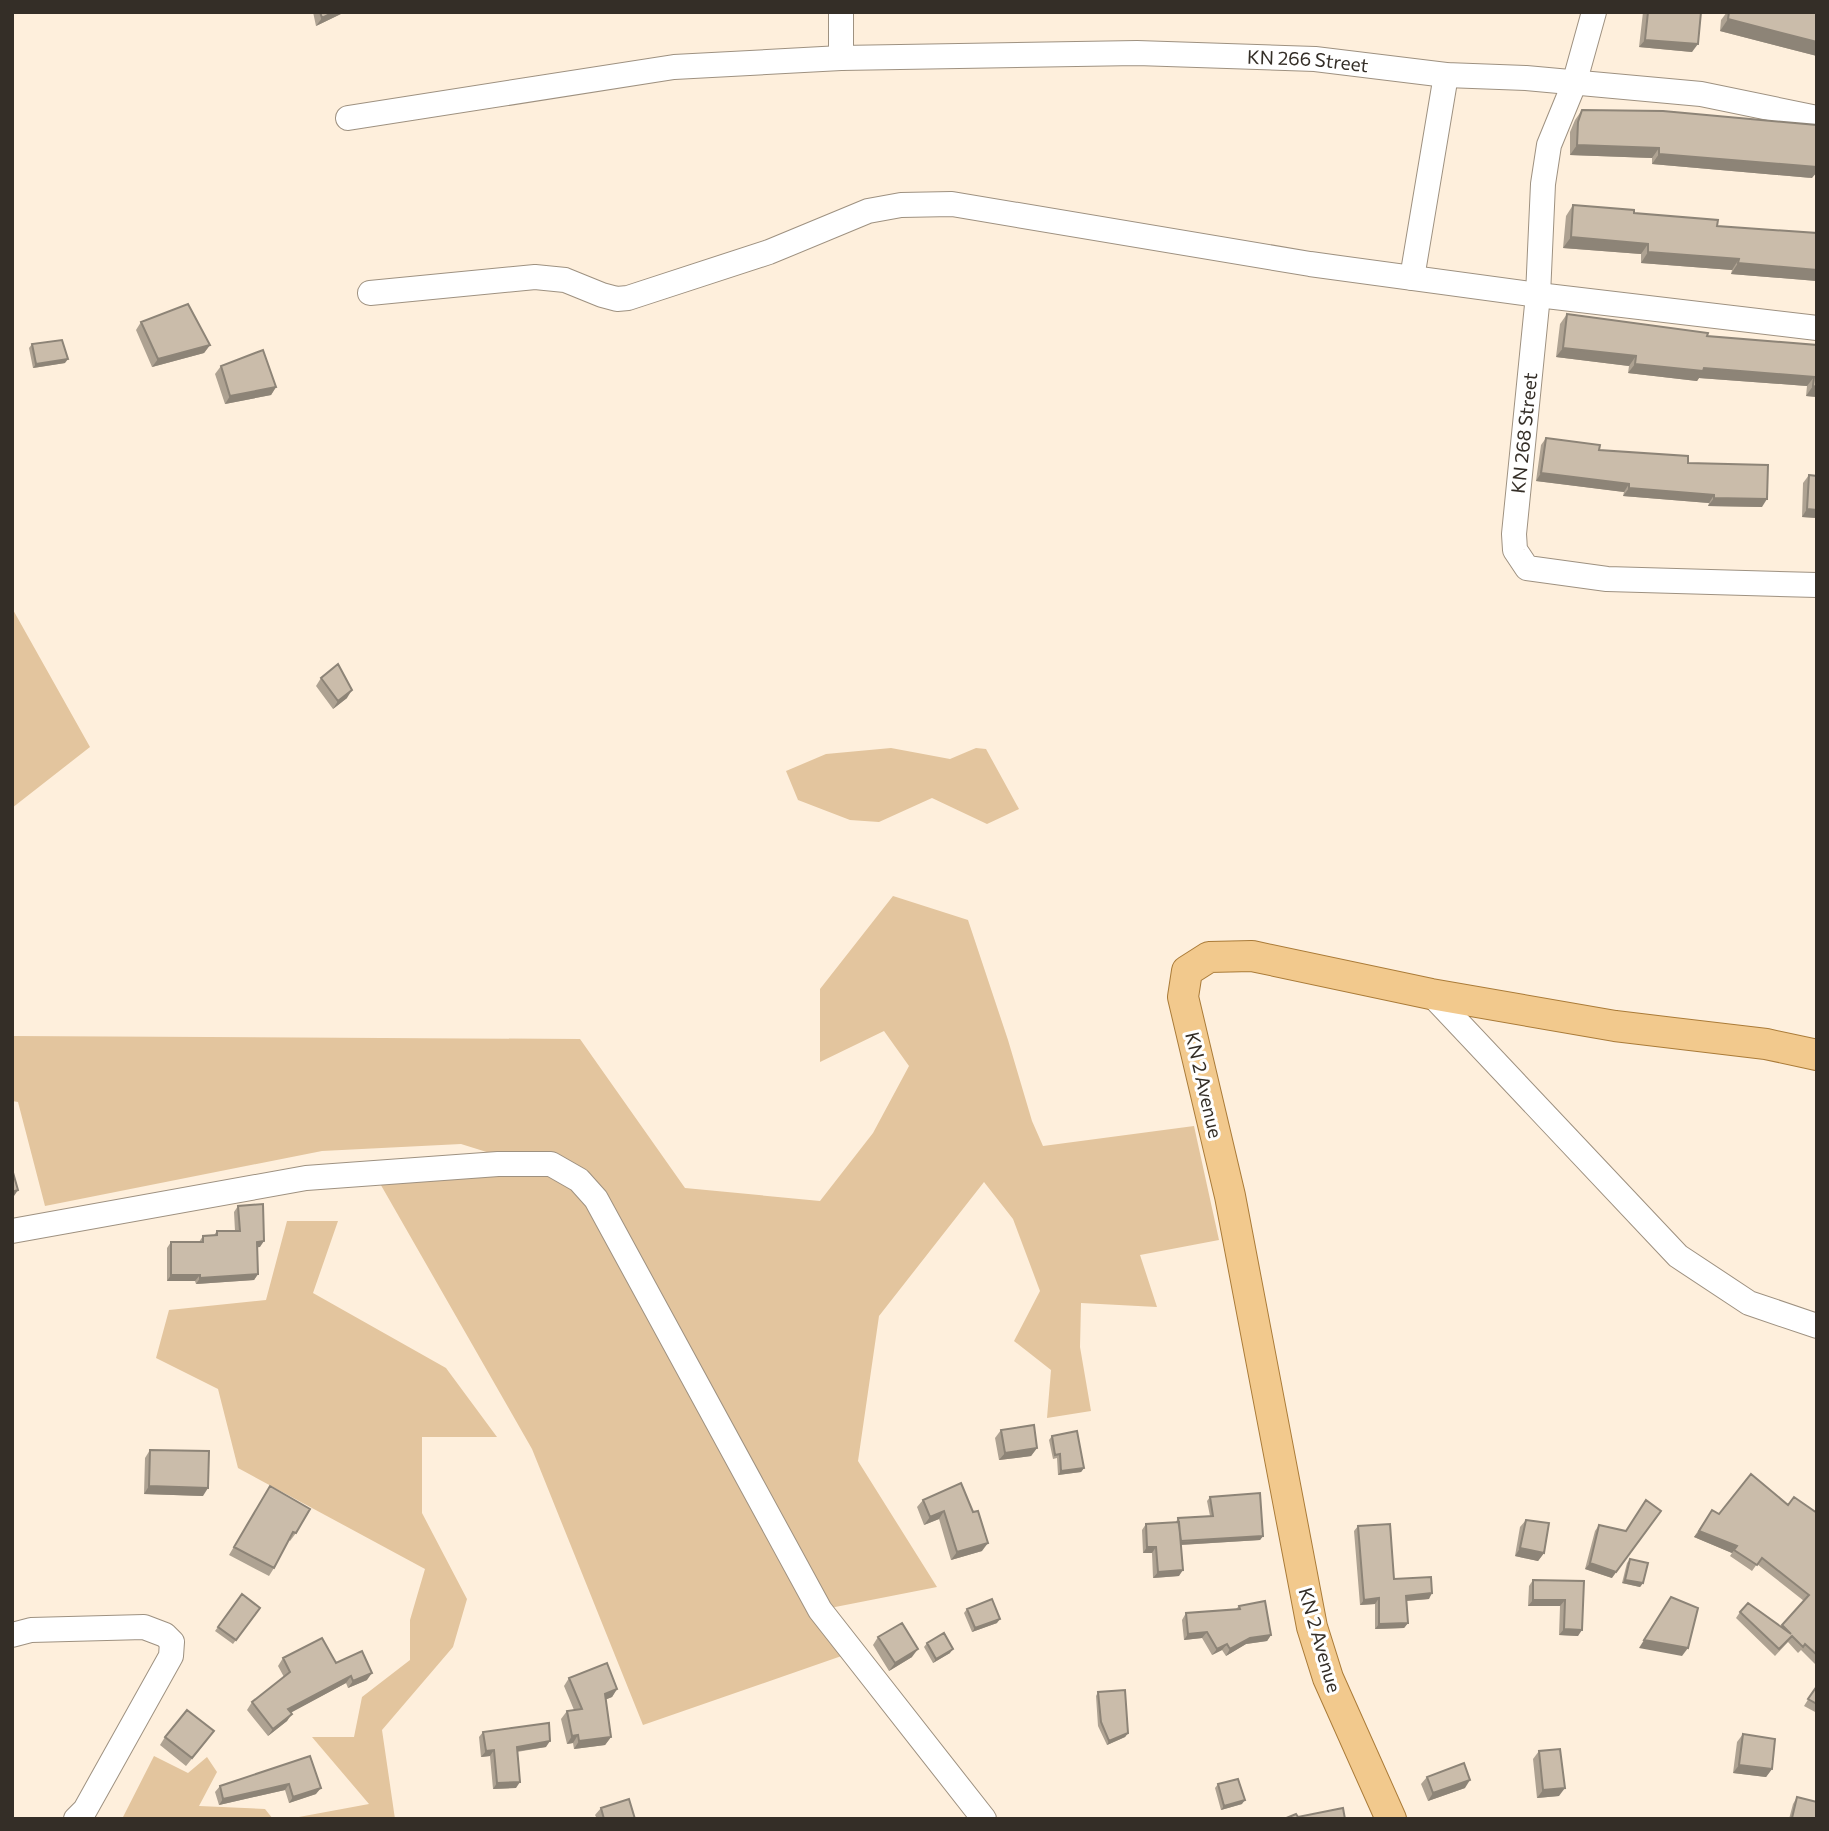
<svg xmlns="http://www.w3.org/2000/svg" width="1829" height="1831" viewBox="0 0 1829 1831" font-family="Commissioner,sans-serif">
<rect width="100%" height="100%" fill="#feefdc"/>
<path fill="#e3c59e" d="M12,608L90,747L12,808Z
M891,748L950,759L976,748L986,749L1019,809L987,824L932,798L879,822L850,820L798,800L786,771L826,754Z
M893,896L968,920L1008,1040L1032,1121L1043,1146L1194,1126L1219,1240L1140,1255L1157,1307L1081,1303L1080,1347L1091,1411L1047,1418L1051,1370L1014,1341L1040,1291L1013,1219L984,1182L879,1316L858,1461L937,1587L825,1609L853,1652L643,1725L532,1449L374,1173L471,1165L573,1179L461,1144L322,1151L45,1206L18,1102L12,1101V1036L580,1039L685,1188L820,1201L873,1133L909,1066L884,1031L820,1062V989Z
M287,1221H338L313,1293L446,1368L497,1437H422V1513L467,1599L453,1647L382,1730L395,1819H288L369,1804L312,1737H354L362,1697L410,1660V1620L425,1569L238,1468L218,1389L156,1358L169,1310L266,1300Z
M154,1756L188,1773L207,1757L217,1772L199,1806L265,1809L273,1819H122Z"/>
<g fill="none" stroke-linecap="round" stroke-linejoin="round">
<defs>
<g id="minor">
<path id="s1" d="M841,12V58L1137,53L1315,59L1446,75L1526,78L1701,94L1817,118"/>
<path d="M1594,12L1574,84L1549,145L1543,184L1538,295L1514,534L1515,550L1527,568L1607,579L1817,585"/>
<path d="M348,118L674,67L841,58"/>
<path d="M1412,278L1446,75"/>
<path d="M370,293L535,277L565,280L602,295L617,299L628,298L769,252L868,211L901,205L952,204L1310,264L1538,295L1817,328"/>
<path d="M1431,994L1678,1256L1749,1303L1817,1326"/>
<path d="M12,1231L306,1178L498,1164H551L579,1180L596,1199L820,1610L984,1819"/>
<path d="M12,1635L31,1630L144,1627L165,1635L172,1642L171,1656L85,1810L76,1819"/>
</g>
<path id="major" d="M1391,1819L1328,1678L1312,1627L1230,1196L1183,997L1187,971L1209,957L1252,956L1431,994L1615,1026L1766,1044L1817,1055"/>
</defs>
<use href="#minor" stroke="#9e9180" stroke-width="26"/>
<use href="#major" stroke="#aa7b38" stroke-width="32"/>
<use href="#minor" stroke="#fff" stroke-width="24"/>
<use href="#major" stroke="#f2c98d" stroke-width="30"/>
</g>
<path fill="#aea292" d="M313,12H345L316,26Z
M1643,12H1701L1692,52L1639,47Z
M1727,12H1817V56L1720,31L1721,20Z
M1582,110L1812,178L1652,164V158L1570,155V132L1575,120Z
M1573,205L1717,226L1817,233V281L1731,274L1732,270L1641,263V254L1563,248L1566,216Z
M1567,314L1707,336L1817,345V397L1806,396L1807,386L1699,378L1697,381L1628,373L1629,366L1556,357L1560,324Z
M141,322L210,345L204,353L152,367L136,330Z
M32,344L65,363L33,368L29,348Z
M221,366L276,387L271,395L225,404L215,374Z
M1546,438L1599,450L1688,463L1762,507L1708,506L1709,503L1623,496L1624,492L1536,481L1541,445Z
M1809,475L1817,476V518L1802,517L1803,483Z
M321,678L347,698L333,709L316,686Z
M238,1206L260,1247H257L258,1274L254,1280L196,1284L195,1281H167V1248L171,1242H199L203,1236L214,1235L217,1231H235L234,1212Z
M1001,1430L1037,1448L1031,1456L999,1460L995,1438Z
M1052,1436L1084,1468L1081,1472L1058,1475L1057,1458L1053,1459L1049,1440Z
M150,1450L203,1496L144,1494L145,1458Z
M270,1486L296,1533L290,1541L289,1540L274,1568L269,1576L229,1555Z
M1210,1497L1263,1536L1260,1540L1181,1545L1179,1576L1153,1578L1152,1553H1143L1142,1530L1146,1524L1176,1522L1178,1518L1210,1516L1207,1501Z
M923,1500L973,1512L982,1551L951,1560L939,1519L924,1525L917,1507Z
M1788,1505L1817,1513V1666L1801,1650L1798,1653L1788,1642L1775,1656L1736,1618L1740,1612L1781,1627L1804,1601L1757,1564L1752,1571L1730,1556L1732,1553L1694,1537L1712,1510L1719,1514Z
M1526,1520L1544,1553L1538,1561L1515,1556L1520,1527Z
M1599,1525L1612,1578L1585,1569L1595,1531Z
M1358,1526L1394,1579L1429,1599L1407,1601L1408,1623L1404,1628L1375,1629V1604L1360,1605L1354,1531Z
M1630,1559L1643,1583L1640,1587L1622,1583L1627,1563Z
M1533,1580L1584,1581L1578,1636L1559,1635L1560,1606H1528L1529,1586Z
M242,1594L260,1608L233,1644L215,1631Z
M1239,1606L1271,1635L1267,1641L1246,1644L1226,1656L1222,1650L1212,1655L1202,1638L1184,1640L1182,1620L1186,1613L1236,1609Z
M967,1609L997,1623L972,1632L964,1613Z
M878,1637L912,1657L889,1671L873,1645Z
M927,1643L950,1653L933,1663L924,1647Z
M283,1658L336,1663L367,1680L348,1688L346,1683L291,1712L287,1721L268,1736L247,1710L252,1702L284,1677L278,1666Z
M569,1678L617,1689L612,1697L606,1699L611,1737L605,1745L574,1749L573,1743L567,1744L561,1719L567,1711L574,1710L564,1686Z
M1817,1685V1713L1804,1706Z
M1098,1692L1128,1733L1125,1737L1107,1745L1098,1726L1096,1696Z
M483,1732L546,1747L517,1752L516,1788L493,1789L490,1756L481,1757L479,1737Z
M1743,1734L1772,1769L1766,1777L1733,1773L1737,1742Z
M165,1737L208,1739L186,1766L160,1745Z
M1539,1751L1559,1796L1537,1798L1533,1759Z
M310,1756L316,1794L289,1803L285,1790L219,1805L215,1792L220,1786Z
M1427,1777L1465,1788L1428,1801L1421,1784Z
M1218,1784L1242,1804L1221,1810L1215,1788Z
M1797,1797L1817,1819H1789L1793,1804Z
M601,1808L635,1819H597L595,1815Z"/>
<path fill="#8d8477" d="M334,12H345L316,26L322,18Z
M1728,19L1817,42V56L1720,31Z
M1645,40L1698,44L1692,52L1639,47Z
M1577,145L1659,148L1652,158L1570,155Z
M1659,154L1817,167V172L1812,178L1652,164Z
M1571,237L1648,244L1641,254L1563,248Z
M1648,252L1739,259L1732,270L1641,263Z
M1738,263L1817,270V281L1731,274Z
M210,345L204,353L152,367L158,359Z
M1563,348L1636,356L1629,366L1556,357Z
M68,359L65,363L33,368L36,364Z
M1635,364L1704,368L1814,377L1807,386L1699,378L1697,381L1628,373Z
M1813,386L1817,387V397L1806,396Z
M276,387L271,395L225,404L230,396Z
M1541,473L1629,484L1624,492L1536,481Z
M1629,488L1714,495L1709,503L1623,496Z
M1714,498L1767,499L1762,507L1708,506Z
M1807,509L1817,510V518L1802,517Z
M352,690L347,698L333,709L338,701Z
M18,1190L12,1199V1192Z
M264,1241L260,1247L253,1248L257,1242Z
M258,1274L254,1280L196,1284L200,1278Z
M171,1275H200L195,1281H167Z
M1037,1448L1031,1456L999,1460L1005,1453Z
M1084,1468L1081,1472L1058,1475L1061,1471Z
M149,1486L208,1488L203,1496L144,1494Z
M944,1511L939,1519L924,1525L930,1517Z
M1661,1511L1612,1578L1585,1569L1590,1563Z
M1699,1531L1737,1546L1732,1553L1694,1537Z
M1263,1536L1260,1540L1178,1545L1180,1542Z
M988,1543L982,1551L951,1560L957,1552Z
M1147,1547H1156L1152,1553H1143Z
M1520,1548L1544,1553L1538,1561L1515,1556Z
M1183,1570L1179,1576L1153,1578L1158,1572Z
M1625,1580L1643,1583L1640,1587L1622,1583Z
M1432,1593L1429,1599L1403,1601L1406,1596Z
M1379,1598L1375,1604L1360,1605L1364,1600Z
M1533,1600H1565L1560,1606H1528Z
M1000,1619L997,1623L972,1632L975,1628Z
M1408,1623L1404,1628L1375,1629L1379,1624Z
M1564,1629L1582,1630L1578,1636L1559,1635Z
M1207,1632L1202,1638L1184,1640L1188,1634Z
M1271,1635L1267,1641L1246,1644L1226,1656L1230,1649L1250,1638Z
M1644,1640L1688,1648L1682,1656L1639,1648Z
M1227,1644L1222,1650L1212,1655L1217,1649Z
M918,1649L912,1657L889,1671L895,1663Z
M953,1649L950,1653L933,1663L936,1659Z
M372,1673L367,1680L348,1688L353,1681Z
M351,1676L346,1683L283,1717L288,1709Z
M617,1689L612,1697L600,1702L605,1694Z
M292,1714L287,1721L268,1736L273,1729Z
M1128,1733L1125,1737L1107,1745L1109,1741Z
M578,1735L573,1743L567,1744L572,1736Z
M611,1737L605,1745L574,1749L579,1741Z
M550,1741L546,1747L512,1752L517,1747Z
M494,1750L490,1756L481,1757L486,1751Z
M1739,1765L1772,1769L1766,1777L1733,1773Z
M1470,1780L1465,1788L1428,1801L1433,1793Z
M520,1782L516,1788L493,1789L497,1783Z
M289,1784L285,1790L219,1805L223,1799Z
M321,1788L316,1794L289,1803L293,1797Z
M1565,1788L1559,1796L1537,1798L1543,1790Z
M1245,1800L1242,1804L1221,1810L1224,1806Z"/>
<path fill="#cabcaa" stroke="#8d8477" stroke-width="2" d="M320,12H334L322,18Z
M1648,12H1701L1698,44L1645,40Z
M1729,12H1817V42L1728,19Z
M1582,110L1663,111L1817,125V167L1659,154V148L1577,145L1578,122Z
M1573,205L1634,210V213L1718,220L1717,226L1817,233V270L1738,263L1739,259L1648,252V244L1571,237Z
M188,304L210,345L158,359L141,322Z
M1567,314L1708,333L1707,336L1817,345V387L1813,386L1814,377L1704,368L1703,371L1635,364L1636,356L1563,348Z
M62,340L68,359L36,364L32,344Z
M263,350L276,387L230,396L221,366Z
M1546,438L1600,445L1599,450L1688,456V463L1768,465L1767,499L1714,498V495L1629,488V484L1541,473Z
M1809,475L1817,476V510L1807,509Z
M338,664L352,690L338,701L321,678Z
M12,1169L18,1190L12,1192Z
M263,1204L264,1241L257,1242L258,1274L200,1278V1275H171V1242H203V1236L217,1235V1231H240L238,1206Z
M1034,1425L1037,1448L1005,1453L1001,1430Z
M1077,1431L1084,1468L1061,1471L1060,1454L1055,1455L1052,1436Z
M150,1450L209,1451L208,1488L149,1486Z
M1751,1474L1788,1505L1794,1497L1817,1513V1655L1805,1644L1803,1647L1792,1636L1779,1649L1740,1612L1748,1603L1791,1634L1782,1625L1809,1595L1762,1558L1757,1565L1734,1550L1737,1546L1699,1531L1712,1510L1719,1514Z
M961,1483L973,1512L978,1511L988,1543L957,1552L944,1511L930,1517L923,1500Z
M270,1486L310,1509L296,1533L293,1532L274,1568L234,1547Z
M1260,1493L1263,1536L1181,1541L1178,1518L1213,1516L1210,1497Z
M1646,1500L1661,1511L1616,1572L1590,1563L1599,1525L1626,1531Z
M1526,1520L1549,1523L1544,1553L1520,1548Z
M1179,1522L1183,1570L1158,1572L1156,1547H1147L1146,1524Z
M1390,1524L1394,1579L1431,1577L1432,1593L1406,1596L1408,1623L1379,1624V1598L1364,1600L1358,1526Z
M1630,1559L1648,1563L1643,1583L1625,1580Z
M1533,1580L1584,1581L1582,1630L1564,1629L1565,1600H1533Z
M242,1594L260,1608L236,1640L218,1627Z
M1671,1597L1698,1608L1688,1648L1644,1640Z
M992,1599L1000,1619L975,1628L967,1609Z
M1265,1601L1271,1635L1250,1638L1230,1649L1227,1644L1217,1649L1207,1632L1188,1634L1186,1613L1240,1609L1239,1606Z
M902,1623L918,1649L895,1663L878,1637Z
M944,1633L953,1649L936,1659L927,1643Z
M322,1638L336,1663L362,1651L372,1673L353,1681L351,1676L288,1709L292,1714L273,1729L252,1702L290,1672L283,1658Z
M607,1663L617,1689L605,1694L611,1737L579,1741L578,1735L572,1736L567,1711L582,1709L569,1678Z
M1817,1686V1704L1808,1699Z
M1125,1690L1128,1733L1109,1741L1101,1722L1098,1692Z
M187,1710L214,1731L192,1758L165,1737Z
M549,1723L550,1741L517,1747L520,1782L497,1783L494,1750L486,1751L483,1732Z
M1743,1734L1775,1739L1772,1769L1739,1765Z
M1560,1749L1565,1788L1543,1790L1539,1751Z
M310,1756L321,1788L293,1797L289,1784L223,1799L220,1786Z
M1464,1763L1470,1780L1433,1793L1427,1777Z
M1238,1779L1245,1800L1224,1806L1218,1784Z
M1797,1797L1817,1802V1819L1792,1818Z
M629,1799L635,1819H604L601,1808Z
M1343,1808L1345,1819H1284L1296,1814L1298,1817Z"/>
<g text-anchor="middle" stroke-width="6" stroke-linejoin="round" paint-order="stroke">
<g font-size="19" fill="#342e27" stroke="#fff">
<text dy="7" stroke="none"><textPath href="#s1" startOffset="513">KN 266 Street</textPath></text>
<text transform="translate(1524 433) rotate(-84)" y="7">KN 268 Street</text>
<text transform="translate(1204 1085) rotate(77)" y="7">KN 2 Avenue</text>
<text transform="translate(1320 1640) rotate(74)" y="7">KN 2 Avenue</text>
</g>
</g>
<rect width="1829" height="1831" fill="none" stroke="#342e27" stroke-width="28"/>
</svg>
